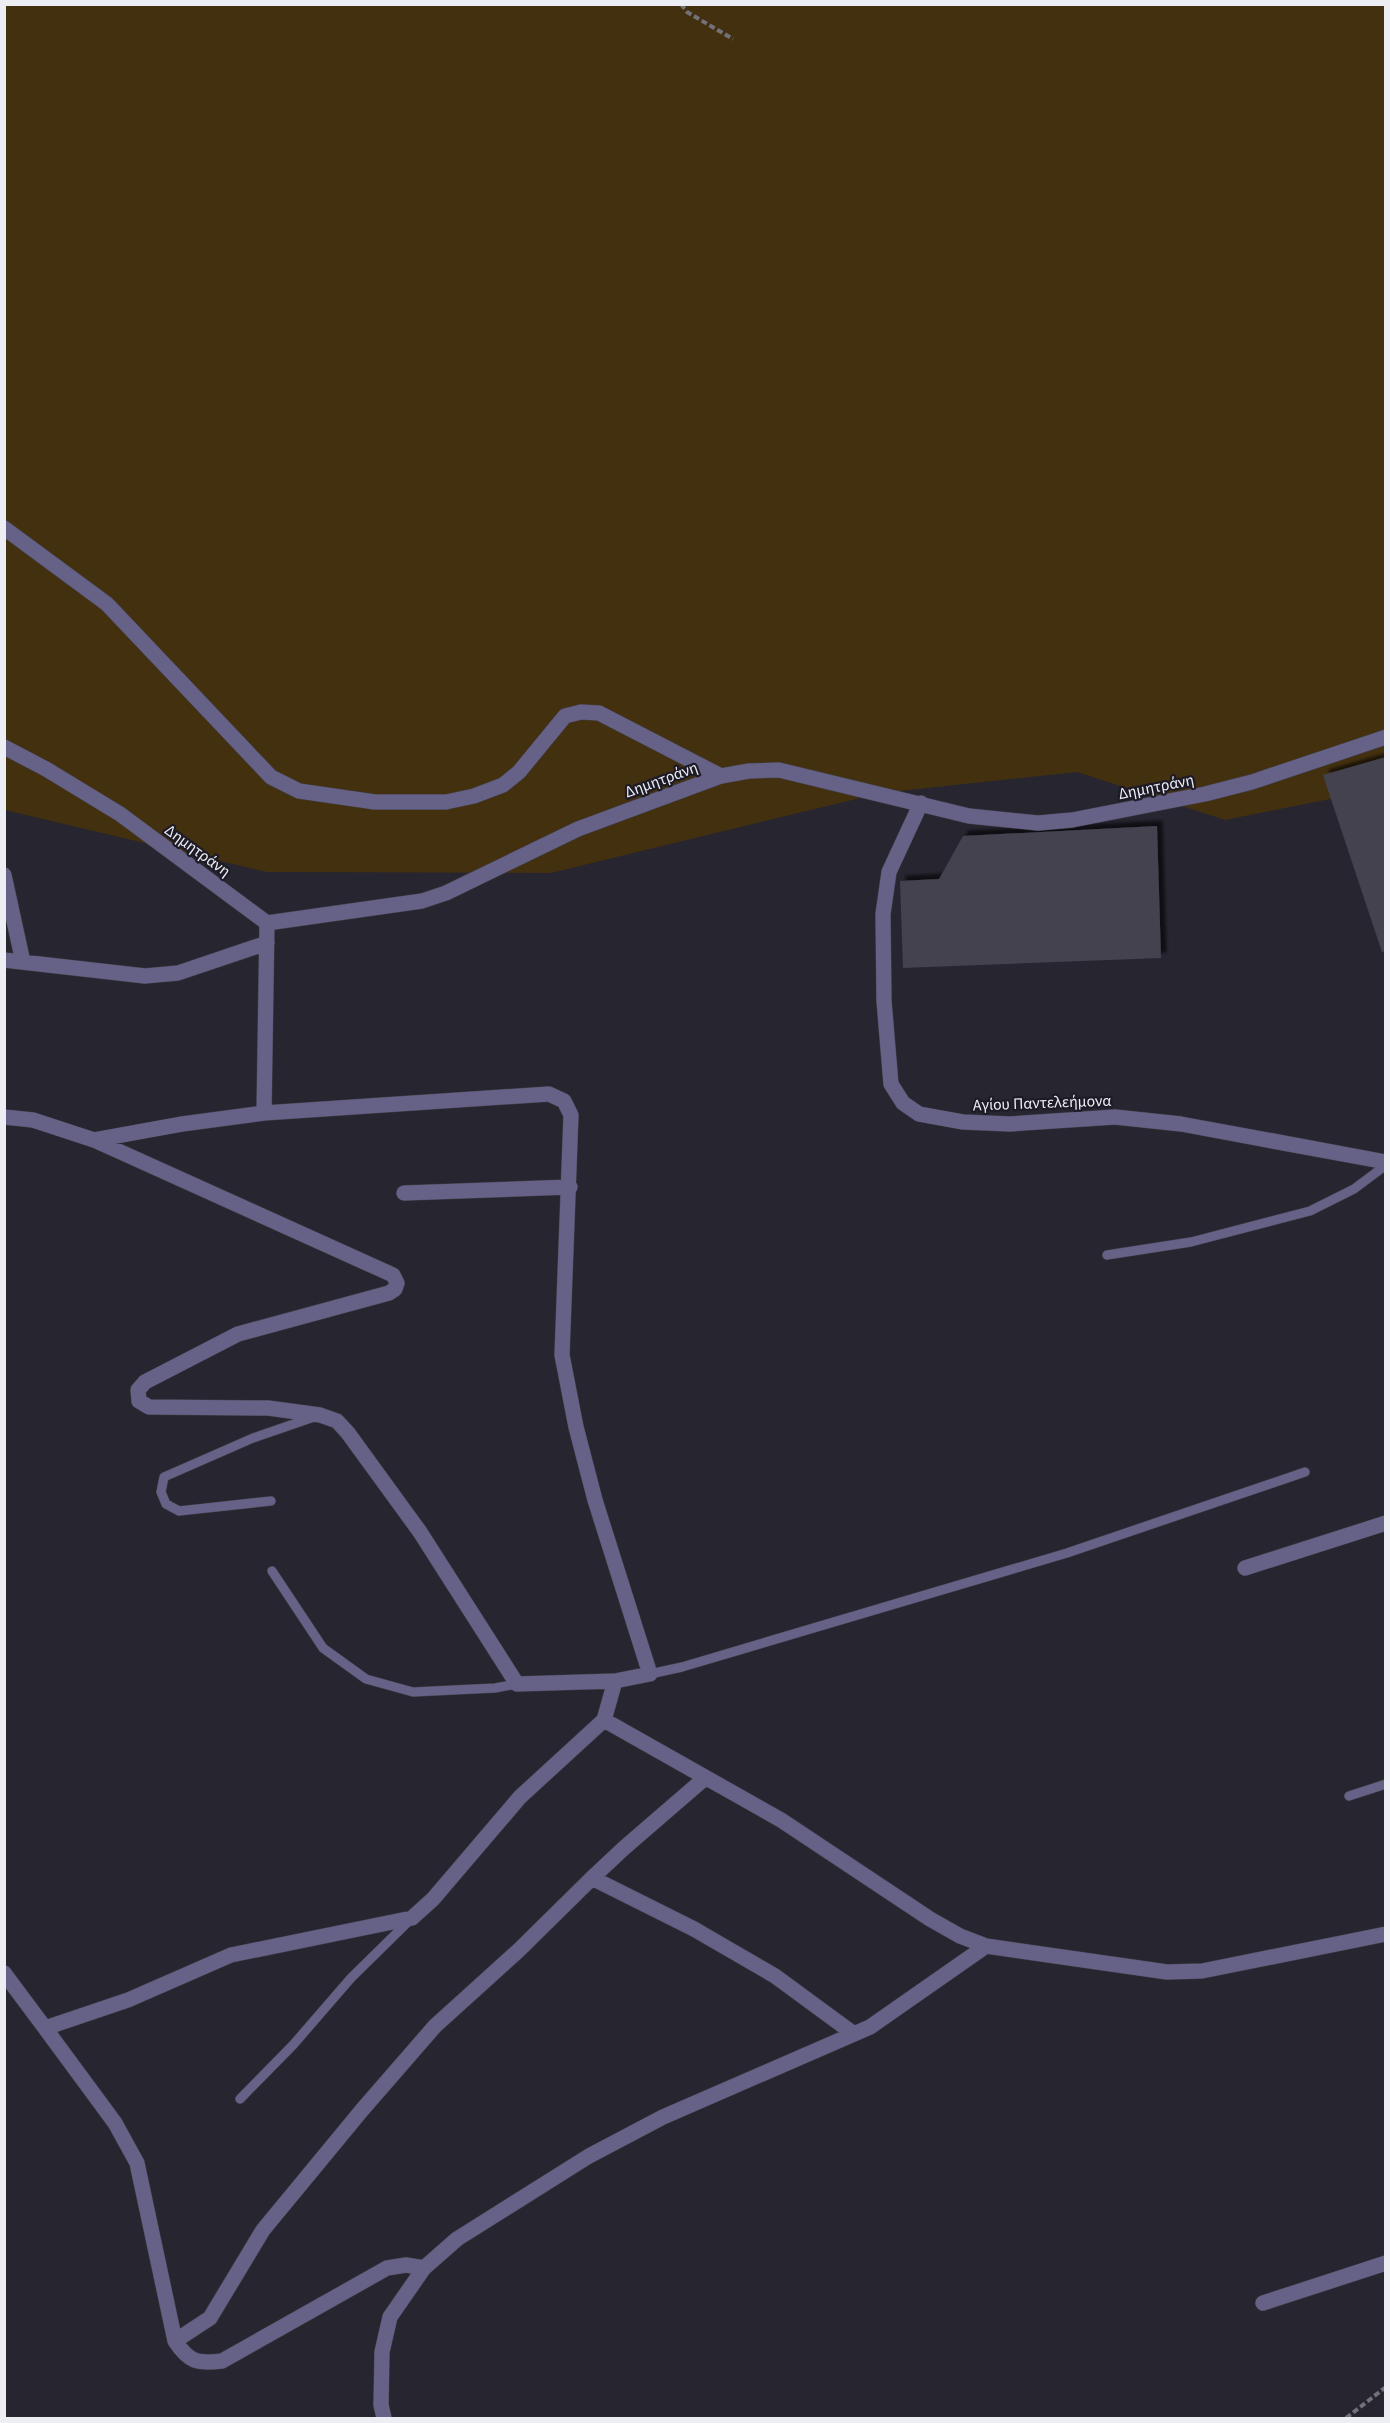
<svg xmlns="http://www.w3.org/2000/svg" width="1390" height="2423" viewBox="0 0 1390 2423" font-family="'Source Sans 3',sans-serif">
<defs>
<filter id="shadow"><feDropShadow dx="5.5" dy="-5.5" stdDeviation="1.5" flood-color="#0009"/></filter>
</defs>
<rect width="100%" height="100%" fill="#262530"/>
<path fill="#43300f" d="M5,5H1385V788L1225,820L1077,772L881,793L551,873L267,872L5,810Z"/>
<path fill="#44424f" filter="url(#shadow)" d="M1386,757V951L1382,952L1323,775Z
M1157,826L1161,958L903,968L900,881L939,879L963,836Z"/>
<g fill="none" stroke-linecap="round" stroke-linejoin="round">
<defs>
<path id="service" d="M1107,1255L1191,1242L1310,1211L1354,1189L1386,1165
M271,1501L179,1511L166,1504L161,1492L164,1477L253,1438L314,1417
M272,1571L323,1648L366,1679L413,1692L495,1688L517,1684
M650,1674L682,1667L1067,1553L1305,1472
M1349,1796L1386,1784
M240,2099L293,2045L351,1978L410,1920"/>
<path id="minor" d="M4,528L107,604L271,777L299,791L375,802H446L474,796L503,785L519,772L565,716L581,712L599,713L721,776
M4,875L23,962
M4,960L145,976L178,973L267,943
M264,1113L267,923
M4,1117L33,1120L94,1140L393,1275L397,1283L395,1289L389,1293L238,1334L145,1382L138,1390L139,1401L149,1407L268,1408L320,1415L337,1421L348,1433L420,1532L517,1684L615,1681L604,1720L781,1820L930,1919L960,1936L986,1946L1167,1972L1202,1971L1386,1934
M94,1140L182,1124L264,1113L549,1094L564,1101L571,1115L562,1355L576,1427L595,1500L650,1674L615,1681
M404,1193L570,1187
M1245,1568L1386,1523
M705,1778L624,1848L592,1878L694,1929L775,1976L854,2034
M4,1973L45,2028L128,2000L231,1955L412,1918L433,1899L520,1797L604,1720
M45,2028L115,2123L137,2163L175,2341L210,2318L263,2230L362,2110L435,2026L519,1950L592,1878
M1263,2303L1386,2263
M175,2341C189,2362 197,2364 222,2361L387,2268L406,2265L424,2268
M384,2418L381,2405L382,2352L390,2317L424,2268L457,2239L589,2156L663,2117L870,2027L986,1946"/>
<path id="tertiary" d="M4,747L46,769L120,814L267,923L422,901L446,893L578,829L721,776L749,771L779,770L969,816L1038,823L1072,820L1205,794L1252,782L1386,737
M921,803L889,872L883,914L884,1001L891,1084L903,1103L919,1114L963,1122L1010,1124L1115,1117L1181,1124L1386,1162"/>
</defs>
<use href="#service" stroke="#42414b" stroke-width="10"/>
<use href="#minor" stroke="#42414b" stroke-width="16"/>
<use href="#tertiary" stroke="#42414b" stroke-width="16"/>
<path stroke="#72717a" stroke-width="4" stroke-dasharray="6 3" stroke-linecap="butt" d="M681,4L687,12L733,39
M1346,2418L1386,2387"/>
<use href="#service" stroke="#666186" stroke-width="9"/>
<use href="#minor" stroke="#666186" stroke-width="15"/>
<use href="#tertiary" stroke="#666186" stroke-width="15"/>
</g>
<g text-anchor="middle" stroke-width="4.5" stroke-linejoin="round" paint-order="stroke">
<g font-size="16" fill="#ededf4" stroke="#1d1b26">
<text transform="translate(661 779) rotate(-20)" y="6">Δημητράνη</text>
<text transform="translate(1156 786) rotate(-11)" y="6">Δημητράνη</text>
<text transform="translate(198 850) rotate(36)" y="6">Δημητράνη</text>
<text transform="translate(1042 1102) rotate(-2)" y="6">Αγίου Παντελεήμονα</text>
</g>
</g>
<rect width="1390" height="2423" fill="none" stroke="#ededf4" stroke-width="12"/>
</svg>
